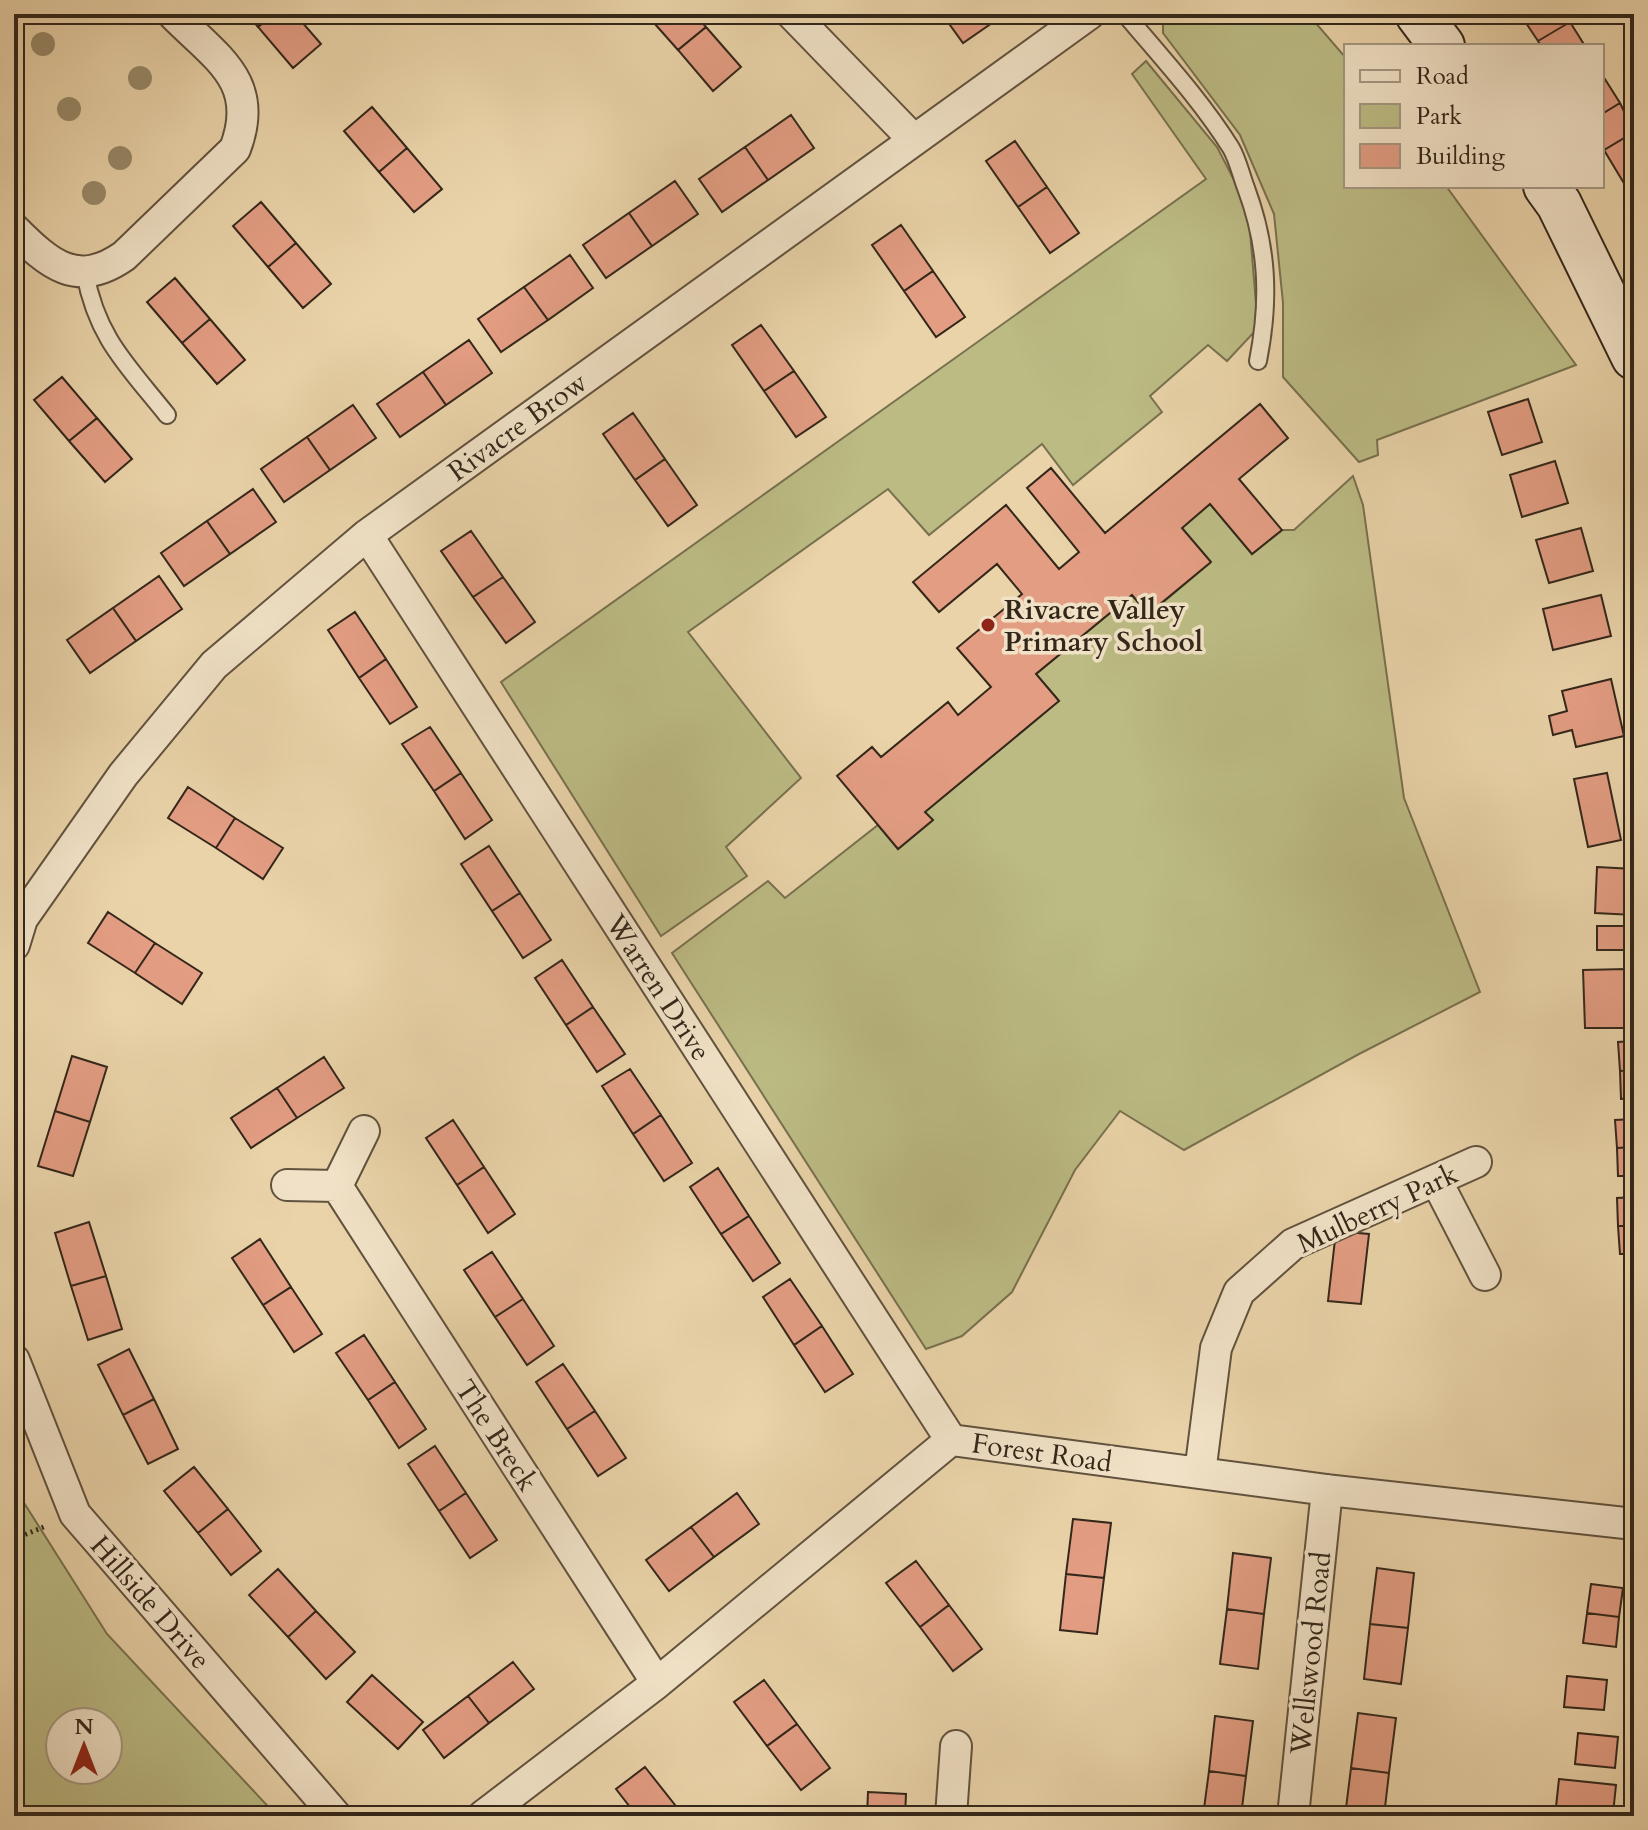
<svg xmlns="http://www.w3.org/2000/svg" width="1648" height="1830" viewBox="0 0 1648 1830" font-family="Cardo,serif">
<rect width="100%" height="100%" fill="#ead3a9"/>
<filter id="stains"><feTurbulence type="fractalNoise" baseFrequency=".0025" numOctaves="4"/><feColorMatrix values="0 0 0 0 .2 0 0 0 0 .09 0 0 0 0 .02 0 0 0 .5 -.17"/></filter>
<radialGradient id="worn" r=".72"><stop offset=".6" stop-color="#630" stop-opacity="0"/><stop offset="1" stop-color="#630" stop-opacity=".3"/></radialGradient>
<path fill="#bcbb84" stroke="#78714f" stroke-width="2" fill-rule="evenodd" d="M1163,14H1308L1346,58V186H1446L1576,365L1377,440L1378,455L1359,462L1283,377V303L1274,214L1240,135L1163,33Z
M1146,61L1217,147L1248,207L1258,328L1227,361L1208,345L1150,396L1162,412L1073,485L1042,444L929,535L888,489L688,632L801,778L726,847L747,876L661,936L501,682L1206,179L1132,74Z
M1353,476L1363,505L1404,798L1480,992L1359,1054L1184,1150L1120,1111L1075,1170L1012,1292L962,1336L926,1349L672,953L768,881L785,898L878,825L898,849L932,821L925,812L1059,701L1036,674L1132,595L1149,614L1210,563L1182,528L1210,504L1252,554L1282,530H1294Z
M14,1487L107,1634L277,1816H14ZM108,1722V1770H60V1722Z"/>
<path fill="#e39d83" stroke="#33271a" stroke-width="2" d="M247,14H274L258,27Z
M274,14H295L321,44L293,68L258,27Z
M646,14H695L706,27L678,50Z
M942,14H1005L963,43Z
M1520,14H1565L1570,22L1538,41Z
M1570,22L1585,46H1541L1538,41Z
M706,27L741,67L713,91L678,50Z
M1603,76L1620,103L1602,114V77Z
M1620,103L1634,132L1604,150L1602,114Z
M372,107L407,148L379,172L344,131Z
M791,115L814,148L768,180L745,147Z
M1634,132V200L1604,150Z
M1015,141L1047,187L1018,207L986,161Z
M745,147L768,180L722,212L699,179Z
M407,148L442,189L414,212L379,172Z
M675,181L698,214L652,246L629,213Z
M1047,187L1079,233L1050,253L1018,207Z
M261,202L296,243L268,267L233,226Z
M629,213L652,246L606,278L583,245Z
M901,225L933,271L904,291L872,245Z
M296,243L331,284L303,308L268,267Z
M570,255L593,288L548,320L524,287Z
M933,271L965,317L936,337L904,291Z
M175,278L210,319L182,343L147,302Z
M524,287L548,320L501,352L478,319Z
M210,319L245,360L217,384L182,343Z
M761,325L794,371L764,391L732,345Z
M469,340L492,373L446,405L423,372Z
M794,371L826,417L796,437L764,391Z
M423,372L446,405L400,437L377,404Z
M62,377L97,418L69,441L34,400Z
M1528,399L1542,442L1502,455L1488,412Z
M1260,404L1288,438L1239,479L1282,530L1252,554L1210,504L1182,528L1211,562L1148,614L1132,595L1036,674L1059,701L925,812L933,820L898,849L837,776L872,747L881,757L948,702L958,715L991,687L957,648L1022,594L997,564L939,612L913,582L1006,505L1059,569L1079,552L1027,488L1051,468L1105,533Z
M353,405L376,438L330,470L307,437Z
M633,413L665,459L635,480L603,434Z
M97,418L132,459L105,482L69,441Z
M307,437L330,470L284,502L261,469Z
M665,459L697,505L668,526L635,480Z
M1555,461L1568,503L1522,517L1510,475Z
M253,489L276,522L230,554L207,521Z
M207,521L230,554L184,586L161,553Z
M1581,528L1593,571L1549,583L1536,540Z
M471,531L503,577L473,597L441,551Z
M159,576L182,609L136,641L113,608Z
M503,577L535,622L506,643L473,597Z
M1601,595L1611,636L1553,650L1543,609Z
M113,608L136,641L90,673L67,640Z
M355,612L386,659L359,678L328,630Z
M386,659L417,707L390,724L359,678Z
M1611,679L1624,736L1576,747L1572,730L1553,735L1549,716L1567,711L1562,691Z
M430,727L461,773L434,791L402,744Z
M461,773L492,820L465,839L434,791Z
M1607,773L1621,840L1588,847L1574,779Z
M188,787L235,818L216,848L168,818Z
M235,818L283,848L263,879L216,848Z
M489,846L520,893L492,911L461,864Z
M1597,867L1634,869V915L1595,913Z
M520,893L551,940L523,958L492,911Z
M108,912L155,943L135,973L88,943Z
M1597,926H1634V950H1597Z
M155,943L202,973L182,1004L135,973Z
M562,960L593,1007L566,1025L535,978Z
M1626,969V982H1634L1632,1028H1585L1583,970Z
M593,1007L625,1054L597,1072L566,1025Z
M1634,1041V1070L1620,1071L1618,1042Z
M72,1056L107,1067L90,1122L55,1111Z
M324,1057L344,1088L297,1118L277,1088Z
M630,1069L661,1115L633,1134L602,1086Z
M1634,1070V1098L1621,1099L1620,1071Z
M277,1088L297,1118L251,1148L231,1118Z
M55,1111L90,1122L73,1176L38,1166Z
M661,1115L692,1163L664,1181L633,1134Z
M1634,1119V1147L1617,1148L1615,1120Z
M453,1120L484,1167L457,1185L426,1138Z
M1634,1147V1176H1618L1617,1148Z
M484,1167L515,1214L488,1233L457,1185Z
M718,1168L749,1216L721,1234L690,1187Z
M1634,1197V1226H1618L1617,1198Z
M749,1216L780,1263L753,1281L721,1234Z
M89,1222L106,1276L71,1286L55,1233Z
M1618,1226H1634V1254H1620Z
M1336,1231L1369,1234L1361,1304L1328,1301Z
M260,1239L291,1287L263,1305L232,1258Z
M492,1252L523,1299L495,1317L464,1270Z
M106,1276L122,1329L88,1340L71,1286Z
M790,1279L822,1326L794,1345L763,1297Z
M291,1287L322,1334L294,1352L263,1305Z
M523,1299L554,1346L527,1365L495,1317Z
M822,1326L853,1374L825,1392L794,1345Z
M364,1335L395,1382L368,1400L336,1353Z
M129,1349L154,1399L123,1415L98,1365Z
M563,1364L595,1411L567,1429L536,1382Z
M395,1382L426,1429L399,1448L368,1400Z
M154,1399L178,1449L148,1464L123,1415Z
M595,1411L626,1458L598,1476L567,1429Z
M435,1446L466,1493L439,1511L408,1464Z
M194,1467L228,1509L198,1533L164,1491Z
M466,1493L497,1540L470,1558L439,1511Z
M737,1493L759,1524L714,1557L691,1527Z
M228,1509L261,1551L231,1575L198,1533Z
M1073,1519L1111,1523L1104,1578L1066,1574Z
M691,1527L714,1557L669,1591L646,1560Z
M1233,1553L1271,1558L1264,1614L1227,1609Z
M916,1561L949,1605L920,1627L886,1583Z
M1377,1568L1414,1573L1408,1628L1370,1624Z
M278,1569L316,1611L288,1637L249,1595Z
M1066,1574L1104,1578L1097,1634L1060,1630Z
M1591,1584L1623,1588L1619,1617L1587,1613Z
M949,1605L982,1649L953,1671L920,1627Z
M1227,1609L1264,1614L1258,1669L1220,1664Z
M316,1611L355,1652L326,1679L288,1637Z
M1587,1613L1619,1617L1616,1647L1583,1643Z
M1370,1624L1408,1628L1401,1684L1364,1679Z
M513,1662L534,1689L489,1723L468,1696Z
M372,1675L423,1722L398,1749L347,1702Z
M1567,1676L1607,1680L1604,1710L1564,1707Z
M764,1680L797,1724L767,1746L734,1702Z
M468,1696L489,1723L444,1758L423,1730Z
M1358,1713L1396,1718L1389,1773L1351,1768Z
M1215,1716L1253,1721L1246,1776L1209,1771Z
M797,1724L830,1768L801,1790L767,1746Z
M1578,1733L1618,1737L1615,1768L1575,1764Z
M645,1767L679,1810L671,1816H637L616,1789Z
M1351,1768L1389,1773L1384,1816H1345Z
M1209,1771L1246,1776L1241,1816H1203Z
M1559,1779L1616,1785L1613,1814L1556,1807Z
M868,1792L906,1794L905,1816H867Z
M1004,1808L1043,1810V1816H1004Z"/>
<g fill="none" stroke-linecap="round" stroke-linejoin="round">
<defs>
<path id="lane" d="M1125,14C1161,57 1201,100 1231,148C1238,160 1241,175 1246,188C1268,247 1270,300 1258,361
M85,273C97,338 127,365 167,415"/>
<path id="street" d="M792,14L913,139
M14,229C49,264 77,289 124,256L235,149C261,81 216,58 173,14
M367,535L951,1440
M14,945L22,919L123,775L214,665L367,535L1089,14
M364,1131L337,1186L657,1683
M1436,1180L1485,1275
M287,1185L337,1186
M14,1360L75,1514L336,1816
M1200,1473L1216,1348L1239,1292L1293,1244L1476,1162
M483,1816L657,1683L951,1440L1327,1490L1634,1524
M951,1816L956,1746
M1293,1816L1327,1490"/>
<path id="secondary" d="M1418,14L1442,46
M1546,186L1559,204L1634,357"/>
</defs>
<use href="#lane" stroke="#61523e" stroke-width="20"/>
<use href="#street" stroke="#61523e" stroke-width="34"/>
<use href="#secondary" stroke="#33271a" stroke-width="48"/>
<path stroke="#33271a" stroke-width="5" stroke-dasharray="2 4" stroke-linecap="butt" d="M14,1539L46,1526"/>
<use href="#lane" stroke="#f1e2c7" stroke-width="16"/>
<use href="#street" stroke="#f1e2c7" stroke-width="30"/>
<use href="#secondary" stroke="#f1e2c7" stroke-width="44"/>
</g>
<g fill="#988969">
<circle cx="43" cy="44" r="12"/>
<circle cx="140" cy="78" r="12"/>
<circle cx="69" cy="109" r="12"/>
<circle cx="120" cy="158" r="12"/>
<circle cx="94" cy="193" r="12"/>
</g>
<circle fill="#8f2418" stroke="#f1e2c7" stroke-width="3" cx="988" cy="625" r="8"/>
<g text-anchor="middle" stroke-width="7" stroke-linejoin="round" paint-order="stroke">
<g font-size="28" fill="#33271a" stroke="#f1e2c7">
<text transform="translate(517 426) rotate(-36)" y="10">Rivacre Brow</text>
<text transform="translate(659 987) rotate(57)" y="10">Warren Drive</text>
<text transform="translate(1377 1208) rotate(-25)" y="10">Mulberry Park</text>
<text transform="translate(497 1435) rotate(57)" y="10">The Breck</text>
<text transform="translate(1042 1452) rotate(8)" y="10">Forest Road</text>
<text transform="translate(151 1602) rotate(49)" y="10">Hillside Drive</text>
<text transform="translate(1310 1653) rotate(-84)" y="10">Wellswood Road</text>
</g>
<g font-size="28" font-weight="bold" fill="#33271a" stroke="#f1e2c7" text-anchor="start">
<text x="1004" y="619">Rivacre Valley<tspan x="1004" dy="32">Primary School</tspan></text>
</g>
</g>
<rect width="1648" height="1830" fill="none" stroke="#ead3a9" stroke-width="48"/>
<rect x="16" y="16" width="1616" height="1798" fill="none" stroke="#33271a" stroke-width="4"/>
<rect x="24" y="24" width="1600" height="1782" fill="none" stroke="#33271a" stroke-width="2"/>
<rect x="1344" y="44" width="260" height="144" fill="#f1e2c7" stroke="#a59782" stroke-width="2"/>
<rect x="1360" y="70" width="40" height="12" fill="#f1e2c7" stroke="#a59782" stroke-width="2"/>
<text x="1416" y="84" font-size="24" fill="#33271a">Road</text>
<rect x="1360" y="104" width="40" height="24" fill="#bcbb84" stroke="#a59782" stroke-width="2"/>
<text x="1416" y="124" font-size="24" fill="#33271a">Park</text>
<rect x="1360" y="144" width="40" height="24" fill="#e39d83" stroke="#a59782" stroke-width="2"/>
<text x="1416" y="164" font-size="24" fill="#33271a">Building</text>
<g transform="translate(84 1746)"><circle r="38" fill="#f1e2c7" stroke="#a59782" stroke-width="2"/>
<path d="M0-6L14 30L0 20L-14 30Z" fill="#8f2418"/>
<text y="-12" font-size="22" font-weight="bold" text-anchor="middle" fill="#33271a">N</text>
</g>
<rect width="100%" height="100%" filter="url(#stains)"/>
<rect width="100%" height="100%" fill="url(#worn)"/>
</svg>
